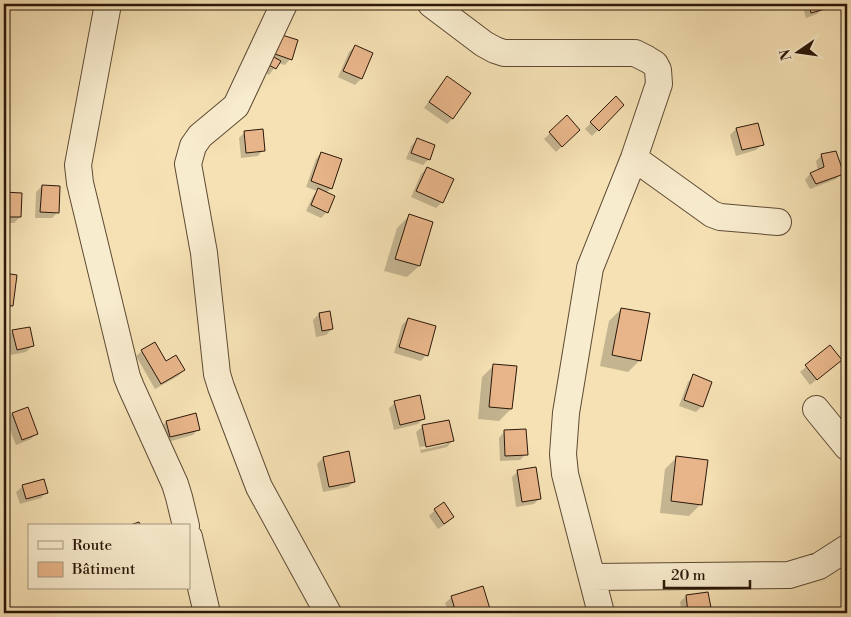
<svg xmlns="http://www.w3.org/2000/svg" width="851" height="617" viewBox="0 0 851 617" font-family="'Libre Bodoni',serif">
<rect width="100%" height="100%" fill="#f5e1b4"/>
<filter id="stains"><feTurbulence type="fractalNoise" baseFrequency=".004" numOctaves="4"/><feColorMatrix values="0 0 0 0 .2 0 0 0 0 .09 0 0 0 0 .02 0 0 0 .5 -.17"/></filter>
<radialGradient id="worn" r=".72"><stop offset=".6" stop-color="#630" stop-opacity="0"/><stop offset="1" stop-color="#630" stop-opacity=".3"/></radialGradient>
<path fill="#0003" fill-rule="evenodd" d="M627,4H640L631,10Z
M802,4H822L823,8L817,14L806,18Z
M276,42L290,59L285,65L278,63L269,75L264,71L270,60Z
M355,46L372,54L361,79L355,85L338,77L349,52Z
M447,78L453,118L447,124L424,108L441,84Z
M615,98L623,105L592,136L585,129Z
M567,117L573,136L556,152L544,139Z
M757,124L762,144L756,150L736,156L730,135L736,129Z
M245,132L263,150L258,156L241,158L239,138Z
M417,140L429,159L423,165L406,159L411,146Z
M321,153L331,188L326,193L327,212L321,218L306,211L313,196L317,191L306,187L316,159Z
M822,155L842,173L836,179L810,189L805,180L810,174L818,171L816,161Z
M427,168L452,180L442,202L436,208L411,197L421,174Z
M42,186L58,212L52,218H35L36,192Z
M4,194L20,217L14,223H4Z
M409,216L419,266L407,277L384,271L397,228Z
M4,274L15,276L12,306L6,312H4Z
M621,309L640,360L628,372L600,366L609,321Z
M319,314L332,329L326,335L316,337L313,320Z
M408,319L426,355L421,361L394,353L402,325Z
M13,331L32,346L26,352L11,355L7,337Z
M830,347L841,360L810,385L800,372Z
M142,351L165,362L184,370L178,376L155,389L136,356Z
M494,365L511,409L499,421L478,419L482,377Z
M694,376L702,406L696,412L679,406L688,382Z
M395,403L424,418L418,424L394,430L389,408Z
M28,408L37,433L31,439L16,445L6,420L12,414Z
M166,422L198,429L193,435L164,443L160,428Z
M422,427L452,441L447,447L421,453L416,432ZM447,442V444L421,450L420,447Z
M504,432L526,454L520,460L500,461L499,438Z
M677,457L701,504L689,516L660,513L665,469Z
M323,458L354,482L348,487L323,492L317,464Z
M518,471L540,498L534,504L516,507L512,477Z
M43,480L47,492L41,498L20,504L16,492L22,487Z
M435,510L453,517L447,523L438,529L429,516Z
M482,587L489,608L484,613H449L445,603L451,598Z
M707,593L710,613H682L680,602L686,596Z"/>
<path fill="#e7b589" stroke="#2b180a" d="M809,4H824L825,9L811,13Z
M282,35L298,40L292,60L275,54Z
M355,45L373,53L362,79L343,71Z
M274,57L281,61L276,69L269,65Z
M447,76L471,93L453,119L429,102Z
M616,96L624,105L599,131L590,122Z
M567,115L580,130L562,147L549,132Z
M758,123L764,145L742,150L736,128Z
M263,129L265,151L246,153L244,131Z
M417,138L435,145L430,160L411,153Z
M836,151L844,174L816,184L810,173L824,167L821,154Z
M321,152L342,159L332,189L311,181Z
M427,167L454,179L443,203L416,191Z
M42,185L60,186L59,213L40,212Z
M318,188L335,196L328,213L311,205Z
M4,192L22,193L21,217H4Z
M409,214L433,222L420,266L395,259Z
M4,273L17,275L13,306L4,305Z
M621,308L650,313L641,361L612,355Z
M330,311L333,329L322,331L319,313Z
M408,318L436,326L428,356L399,347Z
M30,327L34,346L17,350L12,330Z
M155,342L166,361L176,355L185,370L161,384L141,350Z
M830,345L842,360L817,380L805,365Z
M493,364L517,366L512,409L489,407Z
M693,374L712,382L703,407L684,400Z
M420,395L425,419L400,425L394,401Z
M28,407L38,434L22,440L12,413Z
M196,413L200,430L170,437L166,421Z
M449,420L454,441L426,447L422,425Z
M526,429L528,455L505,456L504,430Z
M349,451L355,482L329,487L323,457Z
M676,456L708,460L702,505L671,501Z
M536,467L541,499L522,502L517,470Z
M44,479L48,493L26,499L22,485Z
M444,502L454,517L444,524L434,509Z
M139,522L141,526H127Z
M483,586L490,609L477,613H456L451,596Z
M708,592L712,613H688L686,595Z"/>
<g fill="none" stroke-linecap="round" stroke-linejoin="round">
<defs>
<path id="minor" d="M108,4L78,165L80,183L127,377L131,387L175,484L179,497L186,526
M284,4L236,106L200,136L193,146L188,164L204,253L217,374L221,387L259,487L328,613
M431,4L484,44L495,50L504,53H635L647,59L655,64L658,70L659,84L634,158L590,268L566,413L563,454L565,474L601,613
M634,158L712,214L720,217L778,222
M816,409L847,447
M189,537L207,613
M592,577L789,575L819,566L847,548"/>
</defs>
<use href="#minor" stroke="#5e4a34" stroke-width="28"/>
<use href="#minor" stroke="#f8ecce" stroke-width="26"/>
</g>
<rect width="851" height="617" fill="none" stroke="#f5e1b4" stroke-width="20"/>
<rect x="5" y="5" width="841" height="607" fill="none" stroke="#2b180a" stroke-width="2.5"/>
<rect x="10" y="10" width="831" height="597" fill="none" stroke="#2b180a"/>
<rect x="28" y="524" width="162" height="65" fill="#f8ecce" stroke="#a69780"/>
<rect x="38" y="541" width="25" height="8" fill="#f8ecce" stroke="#a69780"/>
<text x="72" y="550" font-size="15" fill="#2b180a">Route</text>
<rect x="38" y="562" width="25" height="15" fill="#e7b589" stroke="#a69780"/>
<text x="72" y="574" font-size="15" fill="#2b180a">Bâtiment</text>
<g transform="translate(798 52) rotate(257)" stroke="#f8ecce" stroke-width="4" paint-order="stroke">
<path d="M0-4L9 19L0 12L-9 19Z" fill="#2b180a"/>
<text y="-8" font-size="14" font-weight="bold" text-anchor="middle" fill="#2b180a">N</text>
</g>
<path d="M664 580v8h86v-8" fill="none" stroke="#2b180a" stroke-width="2.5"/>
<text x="671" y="580" font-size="15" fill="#2b180a" stroke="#f8ecce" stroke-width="4" paint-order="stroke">20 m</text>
<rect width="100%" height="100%" filter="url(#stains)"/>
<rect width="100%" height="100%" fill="url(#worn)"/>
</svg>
